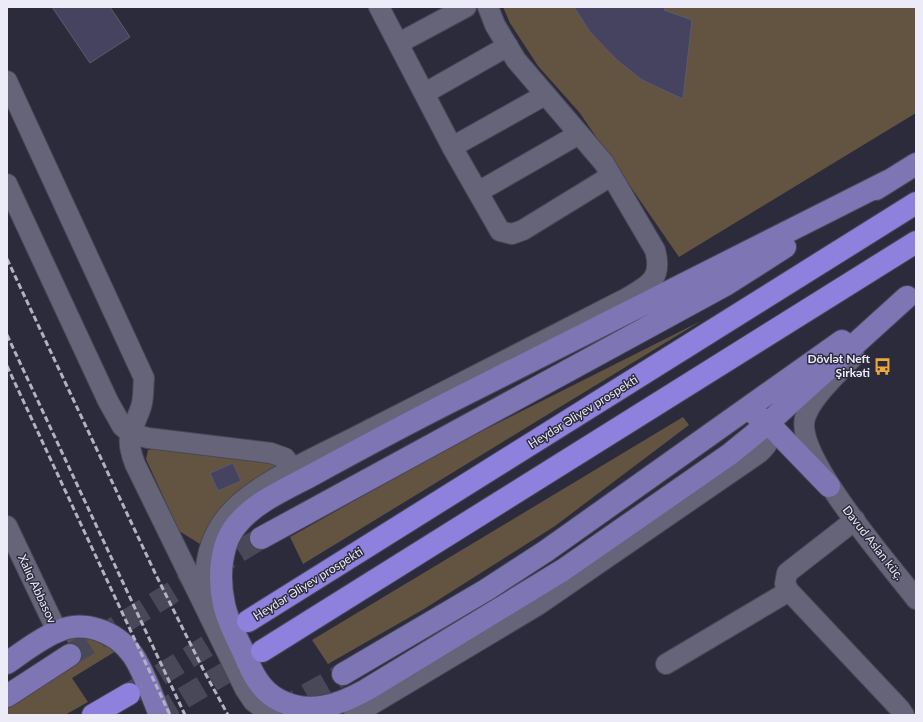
<svg xmlns="http://www.w3.org/2000/svg" width="923" height="722" viewBox="0 0 923 722" font-family="Lato,sans-serif">
<rect width="100%" height="100%" fill="#2c2b3c"/>
<path fill="#625441" d="M503,7H916V113L679,257L579,112L538,66L510,23Z
M701,321L303,564L290,537L448,448Z
M683,417L689,425L555,526L424,609L328,664L312,640Z
M156,448L273,462L276,468L216,515L200,544L179,531L146,459L148,450Z
M91,636L116,651L72,678L88,702L65,715H7V707L77,661L66,639Z"/>
<path fill="#464361" stroke="#5c5b6e" d="M52,7H110L130,37L90,63Z
M574,7H666L664,10L692,20L683,99L642,80L617,60L590,32Z
M233,463L241,481L218,491L210,473Z"/>
<g fill="none" stroke-linecap="round" stroke-linejoin="round">
<path stroke="#494858" stroke-width="22" stroke-dasharray="22 11" stroke-linecap="butt" d="M70,655L261,538
M278,711L343,674"/>
<path stroke="#494858" stroke-width="22" stroke-dasharray="22 11" stroke-linecap="butt" d="M132,692L237,628
M155,715L252,657"/>
<defs>
<path id="minor" d="M379,7L452,147L500,231L512,234L523,230L611,176
M399,43L466,7
M7,81L144,378C143,387 144,398 141,407C132,433 124,435 135,464L245,689L253,701L271,715
M425,93L508,46
M452,147L545,95
M7,184L108,401L122,426L130,433L148,438L271,453L285,458L301,479
M478,192L579,134
M854,356C839,373 812,396 805,418C794,456 891,566 916,599
M855,520L787,573L785,584L789,591L900,709L904,715
M7,526L57,631
M211,618C201,582 203,545 228,515C254,483 323,454 361,434C450,389 539,343 627,298C649,285 663,279 655,250L604,163L516,60L495,25L488,7
M666,664L789,591
M354,715L538,605L759,453C770,443 772,437 768,423"/>
<path id="major" d="M888,181C739,256 591,331 442,406C399,428 356,451 314,474C290,487 259,500 240,521C220,541 218,577 224,604C227,620 236,636 243,651C251,670 259,690 279,700C309,716 339,705 366,690L563,570L730,454L768,423L907,297
M876,189L916,164
M756,415L768,423L829,486
M261,538L727,284L785,247
M7,663C23,652 38,640 56,632C83,619 115,631 132,654C142,667 153,698 160,715
M343,674L486,590L546,551L842,341
M7,696L70,655"/>
<path id="highway" d="M248,621L916,203
M262,651L916,242
M93,715L129,694"/>
</defs>
<use href="#minor" stroke="#494756" stroke-width="22"/>
<use href="#major" stroke="#494756" stroke-width="24"/>
<use href="#highway" stroke="#494756" stroke-width="24"/>
<use href="#minor" stroke="#666478" stroke-width="20"/>
<use href="#major" stroke="#7e75b5" stroke-width="22"/>
<use href="#highway" stroke="#8e81dd" stroke-width="22"/>
<path stroke="#b3b2bf" stroke-width="3" stroke-dasharray="6 3" stroke-linecap="butt" d="M7,259L156,575L205,673L228,715
M7,335L185,715
M7,366L170,715"/>
</g>
<defs>
<symbol id="bus-bare" viewBox="-9 -9 18 18"><path d="M-5-6H5V4H4V6H2V4H-2V6H-4V4H-5ZM-3.5-4V0h7V-4ZM-3.5 1.2v1.5H-2V1.2ZM2 1.2v1.5H3.5V1.2Z" fill="#eea83c" stroke="#2c2b3c" stroke-width="2.5" paint-order="stroke"/></symbol>
</defs>
<g fill-rule="evenodd">
<use href="#bus-bare" x="870" y="354" width="25" height="25"/>
</g>
<g text-anchor="middle" stroke-width="3" stroke-linejoin="round" paint-order="stroke">
<g font-size="12" font-weight="bold" fill="#ecebf7" stroke="#2c2b3c" text-anchor="end">
<text x="870" y="363">Dövlət Neft<tspan x="870" dy="14">Şirkəti</tspan></text>
</g>
<g font-size="12" fill="#ecebf7" stroke="#2c2b3c">
<text transform="translate(583 412) rotate(-32)" y="4">Heydər Əliyev prospekti</text>
<text transform="translate(873 543) rotate(52)" y="4">Davud Aslan küç.</text>
<text transform="translate(308 584) rotate(-32)" y="4">Heydər Əliyev prospekti</text>
<text transform="translate(37 589) rotate(65)" y="4">Xalıq Abbasov</text>
</g>
</g>
<rect width="923" height="722" fill="none" stroke="#ecebf7" stroke-width="16"/>
</svg>
